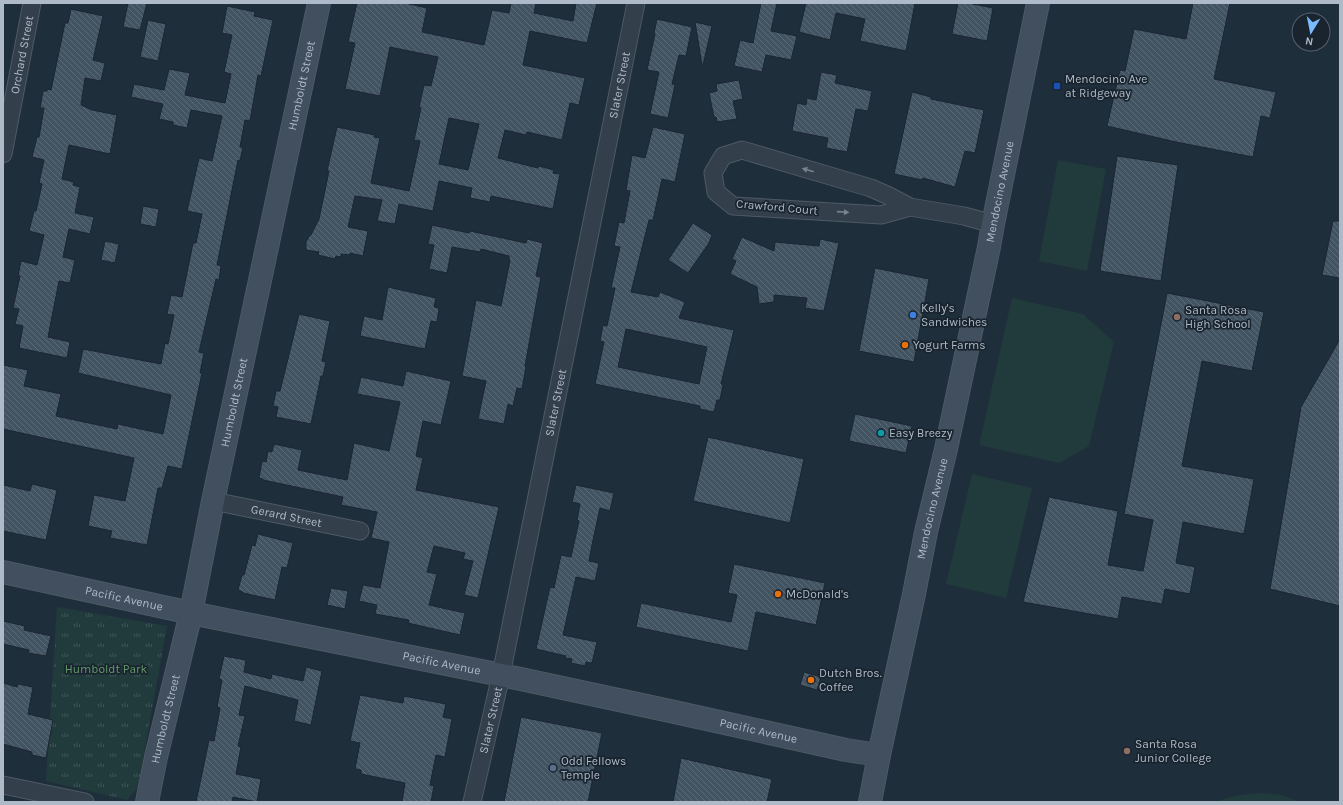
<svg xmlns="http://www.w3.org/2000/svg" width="1343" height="805" viewBox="0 0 1343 805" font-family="Karla,sans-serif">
<defs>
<pattern id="park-tufts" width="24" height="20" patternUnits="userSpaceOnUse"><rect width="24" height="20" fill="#213b3c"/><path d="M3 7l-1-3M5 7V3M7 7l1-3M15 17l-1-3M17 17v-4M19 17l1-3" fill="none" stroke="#3f5557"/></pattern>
<pattern id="building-back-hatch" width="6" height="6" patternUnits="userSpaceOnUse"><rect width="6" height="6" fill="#425362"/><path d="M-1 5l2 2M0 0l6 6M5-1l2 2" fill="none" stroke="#5b6a77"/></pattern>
</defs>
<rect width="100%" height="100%" fill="#1f2e3b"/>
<path fill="#213b3c" d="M1058,160L1106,169L1087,271L1039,261Z
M1012,298L1083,314L1114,342L1089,446L1059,463L979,445Z
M972,474L1032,488L1006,598L946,584Z
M1262,793L1281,795L1301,802H1215C1231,796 1246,794 1262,793Z"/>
<path fill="url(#park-tufts)" d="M57,607L167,626L138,787L127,800L46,781Z"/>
<path fill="url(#building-back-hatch)" stroke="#1b2631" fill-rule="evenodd" d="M128,3H147L140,30L123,27Z
M357,3H405L427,8L422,32L484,45L492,10L509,13L511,3H536L534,13L573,21L576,3H597L587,43L530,31L523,65L585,78L579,105L570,103L562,140L527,132L526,135L505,130L498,158L538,168L539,166L554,170L553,173L560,174L553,209L491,196L490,202L470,198L472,188L439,181L433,211L399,204L395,224L377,221L382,200L355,196L348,227L368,231L363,256L350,253V255L341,254V257L336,256L335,259L318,255L319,252L306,250V242L310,235H311L319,219L329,171H327L337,127L375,135L374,137L380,138L371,183L409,191L420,141L414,140L421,108L419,107L424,85L431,86L438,57L390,47L380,96L345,89L355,43L348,42ZM449,118L479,124L468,170L439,164Z
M761,3H777L771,31L797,36L791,60L766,55L762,72L734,66L740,40L753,43Z
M806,3H915L906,51L860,41L865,19L836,13L830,40L799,32Z
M958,3H968L993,8L987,41L952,34Z
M1193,3H1230L1214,79L1276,92L1270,118L1261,116L1253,157L1176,142L1107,126L1120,70L1125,71L1134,29L1186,39Z
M227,6L255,12L254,16L273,20L261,76L258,75L250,121L245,120L240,147H243L240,161L238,160L217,265L221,266L219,280L216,279L199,352L204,353L200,373H202L182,469L168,466L162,488H158L147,545L110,538L112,531L88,526L94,495L125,501L134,458L3,429V365L28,370L24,386L61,394L56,416L117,429L118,424L163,434L171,395L78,373L83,349L161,364L165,343L168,344L174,315L167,314L171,295L182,297L193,243H196L202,214L187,211L199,158L212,161L222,116L191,110L187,128L173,125V122L159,119L163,104L131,97L134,84L164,90L169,69L190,73L185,95L225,103L231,74L224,72L232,35L222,33Z
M71,9L103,16L93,60L105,63L101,81L85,78L81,105L92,110L117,115L110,154L69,145L62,179L74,182L73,185L80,187L75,213L94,217L90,234L69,229L63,257L75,260L70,283L59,281L48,337L70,342L67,358L19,348L23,326L15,324L19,309L13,308L20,276H18L21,261L37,265L44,235L29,231L34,211H36L42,184L39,183L44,160L32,157L37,137H39L44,108H40L43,91H47V89L51,90L65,23H68Z
M657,19L692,27L686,56L679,55L672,84L675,85L668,118L650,114L659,72L647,70L655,34L654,33Z
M148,20L166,24L158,61L140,57Z
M695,22L712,26L703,65H702Z
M821,72L837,75L835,83L872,91L868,111L856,109L847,152L826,148L828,138L792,131L797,103L806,105L807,98L816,100Z
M739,80L743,99L733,101L737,119L717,122L716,117H714L709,93L717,91L716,84Z
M912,92L931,97V99L984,110L975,153L965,151L955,187L923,178L922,180L894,174Z
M653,127L685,134L675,182L662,179L653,220H649L631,292L658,297L660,292L685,302L679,318L734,330L721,384L723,385L720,400H717L714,412L700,409V406L595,384L604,342L600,341L603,325L607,326L615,288H611L620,247L614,246L619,222L624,223L630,191L626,190L632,155L645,158ZM626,329L707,347L699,384L618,367Z
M1117,156L1178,165L1161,281L1100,271Z
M143,206L159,209L156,227L140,224Z
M1333,221H1340V278L1322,275Z
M693,223L712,235L709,243L688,273L668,260Z
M432,225L469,233L470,231L526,243L527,239L543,243L536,276L541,277L525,366L526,367L522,389L517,388L513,406L508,404L504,424L478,419L486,381L462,376L476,300L501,306L510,260H509V256L481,249L480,252L452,247L447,273L429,269L434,245L428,244Z
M742,237L774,251L775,242L819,246L820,239L839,243L824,311L805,308L807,298L774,295V302L759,304L757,287L730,274L736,261L732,259Z
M105,241L119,244L115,263L101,260Z
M875,268L929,279L914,362L859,351Z
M388,287L436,298L434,307L439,308L437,322L431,321L425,349L360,336L364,316L382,320Z
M1167,293L1264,312L1252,371L1202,361L1182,466L1254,479L1244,534L1183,522L1176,563L1195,567L1190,594L1165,589L1162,604L1122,597L1118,619L1023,602L1049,497L1118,511L1108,565L1143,571L1153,520L1124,514Z
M299,314L330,321L322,361L326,362L323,376H321L311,424L276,417L278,407L273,406L276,391H280Z
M1340,339V606L1270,589L1301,407Z
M406,371L451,381L441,425L423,421L416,456L423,458L416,490L499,507L478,598L464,595L473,561L463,559L465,553L434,546L427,572L437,574L429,605L465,613L460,635L408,623L409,620L375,614L377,605L359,601L363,585L380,588L389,542L371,538L377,512L341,505L343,497L263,480V479L259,478L262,461L266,462L268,451L272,452L274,444L302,450L298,470L347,480L354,443L389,451L400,402L357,394L361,377L403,386Z
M855,414L912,426L906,453L849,441Z
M708,437L804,459L790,523L693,501Z
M32,484L57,490L46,540L3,531V485L30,491Z
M576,485L614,493L610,511L600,508L592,545L589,561L599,563L595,581L576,577L563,635L597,642L592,663L586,662L585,666L571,663L572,659L565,658L566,656L536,649L550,587L554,588L561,555L571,557L579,521L577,520L580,504L572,502Z
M258,534L293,543L287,568L282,567L275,600L243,593V592L238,590L242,575H244L252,545L255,546Z
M734,564L825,583L816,625L756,612L748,651L636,627L641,603L731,622L737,595L728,593Z
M331,588L348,591L345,609L327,605Z
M3,621L25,626L24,630L51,636L46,656L28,653L29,650L3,644Z
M224,656L246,660L244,672L271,679L272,674L303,681L306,667L322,671L311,725L294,721L298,700L245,686L239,715L245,716L238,746L241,747L236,774L261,779L257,802L233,797L232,802H196L209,740L214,741L220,708L217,707L222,680L219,679Z
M804,672L821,677L817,690L800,685Z
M3,683L17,687L18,684L33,687L28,714L53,720L46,758L32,755V752L3,744Z
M360,695L403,703L404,696L446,704L443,717L452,719L445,757L436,755L430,785L434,786L431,802H402L405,783L361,774V770L355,769L360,743L350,741Z
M521,717L602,733L588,802H504Z
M681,758L772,779L767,802H673Z"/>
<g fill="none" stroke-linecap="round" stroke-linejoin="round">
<defs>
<g id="street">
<path id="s1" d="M3,154L32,3"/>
<path d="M910,207L881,215L733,206L716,192L713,173L723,156L742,150L871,188L887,195L910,207L964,216L993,224"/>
<path id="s2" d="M213,501L360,531"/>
<path d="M3,785L85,802"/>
<path id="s3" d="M472,802L501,675L636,3"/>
</g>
<g id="secondary">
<path id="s4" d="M3,572L191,613L516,678L670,711L846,750L879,755"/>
<path id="s5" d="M147,802L156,757L191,613L213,501L319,3"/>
<path id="s6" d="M870,802L879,755L914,594L926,532L946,449L989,247L993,224L1038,3"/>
</g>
</defs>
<use href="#street" stroke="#4e5a65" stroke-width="19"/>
<use href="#secondary" stroke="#4e5a65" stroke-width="24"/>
<use href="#street" stroke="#333f4b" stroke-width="17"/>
<use href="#secondary" stroke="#414f5e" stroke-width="22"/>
</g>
<defs><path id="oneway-solid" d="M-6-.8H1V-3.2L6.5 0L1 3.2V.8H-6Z"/></defs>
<g fill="#77838f">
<use href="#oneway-solid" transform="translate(808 170) rotate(-164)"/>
<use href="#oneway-solid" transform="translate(843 212) rotate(4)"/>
</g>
<rect fill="#1a4fb4" stroke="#19242f" stroke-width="1.5" x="1053" y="82" width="8" height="8" rx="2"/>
<circle fill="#3f7fe0" stroke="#19242f" stroke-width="1.5" cx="913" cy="315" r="4"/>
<g fill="#8d6e63" stroke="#19242f" stroke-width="1.5">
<circle cx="1177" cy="317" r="4"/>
<circle cx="1127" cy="751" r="4"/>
</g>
<g fill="#e8710a" stroke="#19242f" stroke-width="1.5">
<circle cx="905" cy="345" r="4"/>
<circle cx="778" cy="594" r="4"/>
<circle cx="811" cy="680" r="4"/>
</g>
<circle fill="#0f9aa8" stroke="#19242f" stroke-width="1.5" cx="881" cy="433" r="4"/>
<circle fill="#5c6f8a" stroke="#19242f" stroke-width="1.5" cx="553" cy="768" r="4"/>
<g text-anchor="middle" stroke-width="3.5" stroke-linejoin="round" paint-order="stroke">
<g font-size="12" fill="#aebac7" stroke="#19242f">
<text dy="4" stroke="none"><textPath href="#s1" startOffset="101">Orchard Street</textPath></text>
<text dy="4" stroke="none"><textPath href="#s3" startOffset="732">Slater Street</textPath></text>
<text dy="4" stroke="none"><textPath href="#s5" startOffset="733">Humboldt Street</textPath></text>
<text dy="4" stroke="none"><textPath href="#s6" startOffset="624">Mendocino Avenue</textPath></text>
<text transform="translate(777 207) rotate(5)" y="4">Crawford Court</text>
<text dy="4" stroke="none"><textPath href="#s5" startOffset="409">Humboldt Street</textPath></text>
<text dy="4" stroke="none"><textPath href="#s3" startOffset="408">Slater Street</textPath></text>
<text dy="4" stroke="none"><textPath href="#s6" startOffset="300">Mendocino Avenue</textPath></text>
<text dy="4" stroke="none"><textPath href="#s2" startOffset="75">Gerard Street</textPath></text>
<text dy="4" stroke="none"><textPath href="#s4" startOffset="124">Pacific Avenue</textPath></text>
<text dy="4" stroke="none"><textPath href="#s4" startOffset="448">Pacific Avenue</textPath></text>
<text dy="4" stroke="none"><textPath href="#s5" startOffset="85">Humboldt Street</textPath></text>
<text dy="4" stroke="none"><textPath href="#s3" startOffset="84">Slater Street</textPath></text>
<text dy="4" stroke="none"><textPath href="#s4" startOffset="772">Pacific Avenue</textPath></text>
</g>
<g font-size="12" fill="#aebac7" stroke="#19242f" text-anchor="start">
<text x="1065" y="83">Mendocino Ave<tspan x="1065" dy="14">at Ridgeway</tspan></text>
<text x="921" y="312">Kelly's<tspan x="921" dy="14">Sandwiches</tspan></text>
<text x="1185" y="314">Santa Rosa<tspan x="1185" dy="14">High School</tspan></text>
<text x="913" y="349">Yogurt Farms</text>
<text x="889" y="437">Easy Breezy</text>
<text x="786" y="598">McDonald's</text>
<text x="819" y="677">Dutch Bros.<tspan x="819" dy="14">Coffee</tspan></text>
<text x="1135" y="748">Santa Rosa<tspan x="1135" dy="14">Junior College</tspan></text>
<text x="561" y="765">Odd Fellows<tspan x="561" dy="14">Temple</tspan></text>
</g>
<g font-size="12" fill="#639a6a" stroke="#19242f">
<text x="106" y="673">Humboldt Park</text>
</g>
</g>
<rect width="1343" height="805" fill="none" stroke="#aebac7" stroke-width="8"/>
<g transform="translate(1311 32) rotate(190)"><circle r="19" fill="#19242f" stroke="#55606c"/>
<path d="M0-3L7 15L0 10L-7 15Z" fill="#7bbaff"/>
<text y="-6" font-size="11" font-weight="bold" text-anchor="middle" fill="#aebac7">N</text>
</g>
</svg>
